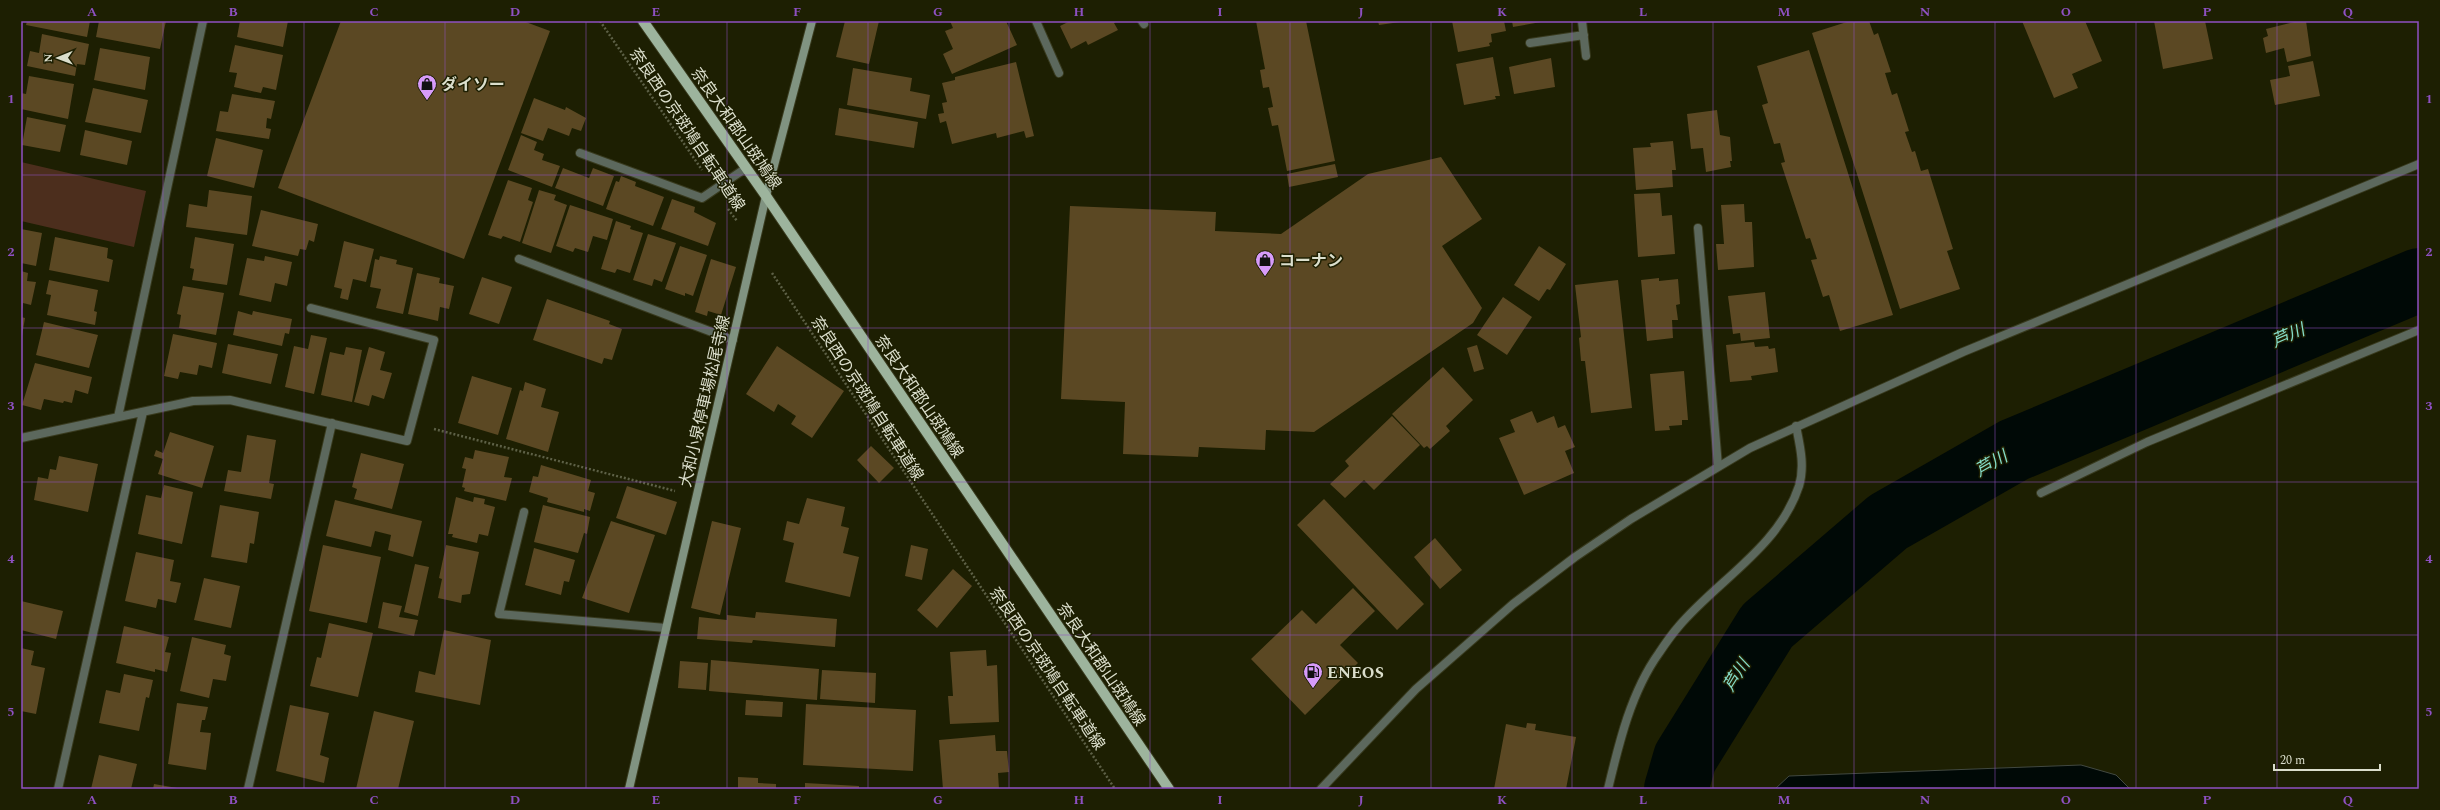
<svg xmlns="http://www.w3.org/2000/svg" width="2440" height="810" viewBox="0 0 2440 810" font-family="Spectral,'Noto Sans JP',serif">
<rect width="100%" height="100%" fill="#1d1f02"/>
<path fill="#4c2e1d" d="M21,162L146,191L134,247L21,221Z"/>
<path fill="#000906" stroke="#424941" d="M2081,765L2116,775L2130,789H1775L1789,776Z"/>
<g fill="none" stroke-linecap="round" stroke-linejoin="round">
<path stroke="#000906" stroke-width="64" d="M1676,789L1685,758L1767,626L1888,522L2014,450L2419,280"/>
</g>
<path fill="#5b4823" d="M27,21H90L87,37L26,25Z
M99,21H166L160,49L96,37Z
M240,21H288L283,47L237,37Z
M341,21H523L550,31L464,259L278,188Z
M845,21H879L869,64L836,57Z
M950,21H1006L1017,45L952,74L943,54L953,49L945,31L953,28Z
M1070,21H1117L1114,23L1118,30L1088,45L1086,41L1071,49L1060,26Z
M1256,21H1306L1335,161L1287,171L1278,125L1272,126L1268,108L1273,107L1269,87L1263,88L1260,70L1265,69Z
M1378,21H1400V22L1379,25Z
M1452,21H1504L1506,31L1491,34L1492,42L1489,43L1490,46L1458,52Z
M1512,21H1541V22L1513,27Z
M1850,21H1869L1874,35L1878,33L1891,72L1885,73L1892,95L1897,93L1909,131L1905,132L1912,152L1915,151L1921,171L1928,169L1953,249L1947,251L1960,289L1900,309L1812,33Z
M2022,21H2085L2102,61L2072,74L2078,88L2054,98Z
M2154,21H2205L2213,59L2163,69Z
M2298,21H2306L2311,56L2287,62L2284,48L2266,53L2263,38L2268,36L2266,29Z
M42,34L89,44L85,65L77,64L75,76L27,66L30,51L39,53Z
M235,45L283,55L276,90L263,87L261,93L234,87L237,73L229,72Z
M100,48L150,57L145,90L94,80Z
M1809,50L1893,315L1840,331L1829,295L1823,297L1811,260L1817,259L1810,238L1806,239L1781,163L1785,162L1780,143L1774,144L1762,105L1768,103L1757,66Z
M1493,57L1500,96H1495L1496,99L1464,105L1456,64Z
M1551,58L1555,87L1514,94L1509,67Z
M2313,61L2320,96L2275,105L2270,80L2290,76L2288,66Z
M1016,62L1034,136L1026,138L1024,131L997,138L996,133L952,144L946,121L940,123L938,114L944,113L942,103L947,102L942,83L955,80V77Z
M853,68L912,78L910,91L930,95L926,119L847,105Z
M29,76L74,84L68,119L21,109V93L26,94Z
M93,88L148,100L141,133L85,122Z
M232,94L275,101L271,119L267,118L266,128L271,129L269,139L216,131L220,111L228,112Z
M534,98L565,110L566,107L586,118L581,131L572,128L569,136L548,128L543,141L521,133Z
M839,108L918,122L914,148L835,135Z
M1717,110L1720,135L1730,137L1732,161H1730L1731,167L1706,172L1703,148L1691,149L1687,114Z
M27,117L66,125L60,152L22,145Z
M85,130L132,141L127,165L80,155Z
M521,135L537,142L534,150L544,154L542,160L560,166L552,187L508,170Z
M216,138L263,150L254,188L207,176Z
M1673,141L1676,170H1672L1673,187L1636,190L1633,148L1651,147L1650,143Z
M1441,157L1482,219L1442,246L1482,308L1473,323L1314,432L1266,430L1265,450L1199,447L1198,457L1123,454L1125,402L1061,399L1070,206L1216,212L1215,231L1281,234L1368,174Z
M1335,164L1338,177L1289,187L1287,174Z
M563,168L589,178L593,168L614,176L603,206L555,188Z
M621,176L636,182L635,186L664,197L653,226L606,209L616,181L619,182Z
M508,180L532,188L528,200L533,202L520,242L503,236L501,239L488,235Z
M209,190L252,196L247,235L186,227L189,204L207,207Z
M539,190L556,195L554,200L567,205L551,253L522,243Z
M1660,193L1662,216L1672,215L1675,254L1638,257L1634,194Z
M672,199L695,207L694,212L716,223L708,246L661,229Z
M1744,204L1745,222H1752L1754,267L1718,270L1716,244H1724L1721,205Z
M570,205L613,219L607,240L593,236L588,252L575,248L573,252L556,246Z
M261,210L318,224L314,242L309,240L306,250L300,249L298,256L252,246Z
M616,221L631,226L630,229L643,233L630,273L617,269L615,273L601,269Z
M21,229L42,233L36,266L21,263Z
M648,234L676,243L662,282L654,279L652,286L633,280Z
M55,237L108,248L107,258L113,260L109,282L49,270Z
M195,237L234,244L227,285L192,280L194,269L190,268Z
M344,241L374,249L366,282L353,279L348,300L340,298L342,289L334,287Z
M680,246L707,255L693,296L685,293V296L665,289Z
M1539,246L1566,264L1550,290L1547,289L1539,301L1514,285Z
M265,256L292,262L287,286L275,283L271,302L239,295L247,258L264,261Z
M380,256L397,260L396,264L413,268L403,314L376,308L381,289L370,287L375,259L379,260Z
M711,259L736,267L721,315L708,311L707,316L695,312Z
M21,271L28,273L27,281L36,282L31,305L23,303L22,311Z
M417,273L440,278L439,283L454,286L449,309L440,307L438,321L408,314Z
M482,277L512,287L499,324L469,314Z
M1659,278V281L1678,279L1680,304L1676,305L1678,320H1672L1673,338L1647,341L1641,280Z
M49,280L98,290L94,311L97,312L95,325L47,315L51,295L46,294Z
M1618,280L1632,408L1591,413L1585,361H1581L1579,338L1581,337L1575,285Z
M183,286L224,293L216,335L179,328L181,315L177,314Z
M1765,292L1770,338L1741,341L1740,333L1733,334L1728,296Z
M1503,297L1532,317L1507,355L1477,335Z
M547,299L610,321L609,324L622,329L612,360L604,358L602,364L533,340Z
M238,311L252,315L253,311L292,319L289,334L285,333L282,346L233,335Z
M21,317L25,318L22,336L21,335Z
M44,322L98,335L89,368L36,355Z
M173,334L217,343L212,368L199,365L197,375L180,372L178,379L164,376Z
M311,335L327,338L314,394L285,387L294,346L308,349Z
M1754,342L1755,347L1768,346L1769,349L1775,348L1778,372L1751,376L1752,380L1730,382L1726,345Z
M228,344L278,354L271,384L222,373Z
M1477,345L1484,369L1474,372L1467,348Z
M777,346L844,391L812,438L791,424L796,416L778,404L774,412L746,394Z
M346,347L362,350L352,402L321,395L330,352L344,355Z
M369,347L385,352L380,370L392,373L384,399L372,395L369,406L354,402Z
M35,363L92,377L88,394L75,390L72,403L64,401L63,403L44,399L41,410L22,405Z
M1443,367L1473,400L1446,426L1450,431L1430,449L1427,446L1424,448L1392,414Z
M1684,371L1688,420H1682V425L1669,426L1670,430L1655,431L1650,374Z
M472,376L512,388L498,435L458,423Z
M525,382L546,389L541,407L559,412L548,452L506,439L520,390L523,391Z
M1532,411L1537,423L1554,416L1558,428L1565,425L1575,447L1565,451L1574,473L1524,495L1499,438L1515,432L1510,420Z
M1392,416L1420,445L1374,490L1364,480L1345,498L1330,484L1349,466L1345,461Z
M170,432L214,446L202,488L158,474L163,459L154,456L156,450L163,453Z
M247,435L276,440L269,483L274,484L271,499L224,491L228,470L241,472Z
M871,446L894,468L879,483L857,460Z
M475,450L509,457L504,477L512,478L506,501L464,491L465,488L462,487L466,469L462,468L465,457L473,459Z
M361,453L404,464L392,509L354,499L357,489L352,487Z
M59,456L98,464L88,512L34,500L38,477L48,479L50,469L56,470Z
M541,465L591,480L588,491L595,493L590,511L584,509V512L547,502L548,498L529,492L533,476L538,477Z
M164,485L193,492L182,544L138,534L146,495L161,498Z
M627,486L677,502L666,535L616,518Z
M456,497L473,502L474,497L485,499L484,504L495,507L488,536L479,534L477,543L452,537L453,534H448Z
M807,498L845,507L841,526L849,528L843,553L859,557L850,597L785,582L794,543L783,540L787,521L799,524Z
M1324,499L1424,604L1397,630L1297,525Z
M335,500L422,521L413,557L388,550L391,535L375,531L371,547L326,536Z
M220,505L259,512L254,544L250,543L247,563L211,557Z
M543,505L590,517L587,534L584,533L578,553L534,542Z
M611,521L655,535L629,613L582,598Z
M712,521L741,528L720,615L691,608Z
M1435,538L1462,570L1440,589L1414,557Z
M323,545L381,557L367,623L309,611Z
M446,545L479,552L470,594L462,595L461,603L438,598L442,579L439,578Z
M911,545L928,549L922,580L905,576Z
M534,548L575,560L569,582L564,581L561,595L525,585Z
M136,552L174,560L170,581L181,583L176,603L158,599L156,608L125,601Z
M415,564L429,567L418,616L404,612Z
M953,569L972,586L937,628L917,610Z
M204,578L240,586L231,628L194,620Z
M1353,588L1375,611L1340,645L1358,663L1305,715L1251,659L1302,610L1316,624Z
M21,601L63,611L56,639L21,630Z
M383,602L402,606L399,617L418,620L414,636L378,628Z
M756,612L837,619L835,647L753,640L752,643L697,639L699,617L727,620V615L755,618Z
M329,623L373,633L358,697L310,686L317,657L321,658Z
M124,626L169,637L165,652L171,653L167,672L155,669V672L116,663Z
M444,630L491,640L480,705L415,692L419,671L435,675Z
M192,637L226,645L224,654L231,656L226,681L213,679L209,698L180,691Z
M21,648L34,651L31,665L45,668L36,714L21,711Z
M986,650L987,666L997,665L999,722L950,724L948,696H953L950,652Z
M711,660L819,669L817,700L709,691Z
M680,661L708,663L706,690L678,688Z
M822,670L876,673L875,703L820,699Z
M124,674L153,680L149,698L146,697L139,731L99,723L106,690L120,693Z
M746,700L783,702L782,717L745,715Z
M177,703L208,707L205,720H202L200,732L211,733L206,770L168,764Z
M806,704L916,710L913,771L803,765Z
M290,705L329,713L320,755L329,758L324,783L276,771Z
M374,711L414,721L398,789H356Z
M1527,723L1536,724L1535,730L1576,737L1566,789H1494L1506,724L1526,728Z
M995,735L996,751H1007L1009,772L998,773L999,789H943L939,740Z
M99,755L137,764L131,789H91Z
M738,777L758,778V783L776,784V789H738Z
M805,783L859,786V789H805Z
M154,784L177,788L176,789H153Z"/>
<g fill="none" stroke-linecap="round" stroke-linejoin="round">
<defs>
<path id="minor" d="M1036,21L1059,73
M1142,21L1144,24
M1582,21L1586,56
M1530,43L1584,35
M580,153L702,198L746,168
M1698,228L1718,466
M519,259L733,340
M118,417L203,21
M21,438L193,401L230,400L407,441L434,340L311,308
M2041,493L2147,442L2419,330
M524,512L499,614L666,628
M58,789L143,412
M248,789L332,423
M1608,789C1619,743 1631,692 1659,653C1665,644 1672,634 1679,626C1718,580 1779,547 1799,486C1805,466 1800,446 1796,426"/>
<path id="tertiary" d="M1321,789L1416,689L1513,604L1575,557L1631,519L1750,448L1963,352L2419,164"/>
<path id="secondary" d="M629,789L766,196L812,21"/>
<path id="primary" d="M643,21L766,196L1169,789"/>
</defs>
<use href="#minor" stroke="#383a1e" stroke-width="10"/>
<use href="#tertiary" stroke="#383a1e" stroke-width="10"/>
<use href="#secondary" stroke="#383a1e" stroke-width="10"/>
<use href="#primary" stroke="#383a1e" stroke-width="12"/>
<path stroke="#5d6046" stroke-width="2.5" stroke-dasharray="2 2" stroke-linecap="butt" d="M600,21L702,170
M728,209L737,221
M772,273L1115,789
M434,429L675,491"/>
<use href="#minor" stroke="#5c685d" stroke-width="8"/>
<use href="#tertiary" stroke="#5c685d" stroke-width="8"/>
<use href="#secondary" stroke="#809381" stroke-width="8"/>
<use href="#primary" stroke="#9db49d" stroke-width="10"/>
</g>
<path fill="none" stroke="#8e50c2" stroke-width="1" stroke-opacity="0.55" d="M163,21V789M304,21V789M445,21V789M586,21V789M727,21V789M868,21V789M1009,21V789M1150,21V789M1290,21V789M1431,21V789M1572,21V789M1713,21V789M1854,21V789M1995,21V789M2136,21V789M2277,21V789M21,175H2419M21,328H2419M21,482H2419M21,635H2419"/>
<defs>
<symbol id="shop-pin" viewBox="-11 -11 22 30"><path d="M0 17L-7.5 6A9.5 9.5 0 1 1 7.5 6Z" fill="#d79bf9" stroke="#1d1f02"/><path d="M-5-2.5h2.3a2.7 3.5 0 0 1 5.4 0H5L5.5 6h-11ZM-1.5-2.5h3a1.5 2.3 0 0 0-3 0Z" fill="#111"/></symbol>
<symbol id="fuel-pin" viewBox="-11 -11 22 30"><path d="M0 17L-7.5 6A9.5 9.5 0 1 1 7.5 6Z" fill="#d79bf9" stroke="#1d1f02"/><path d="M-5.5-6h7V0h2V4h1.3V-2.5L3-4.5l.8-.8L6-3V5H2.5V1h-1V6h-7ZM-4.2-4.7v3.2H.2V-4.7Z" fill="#111"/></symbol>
</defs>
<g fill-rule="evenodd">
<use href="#shop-pin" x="416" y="73" width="22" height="30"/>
<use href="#shop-pin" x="1254" y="249" width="22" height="30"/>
<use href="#fuel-pin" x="1302" y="661" width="22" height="30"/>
</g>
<g text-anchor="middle" stroke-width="3" stroke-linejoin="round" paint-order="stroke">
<g font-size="16" font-weight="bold" fill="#dbdecc" stroke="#1d1f02" text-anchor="start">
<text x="441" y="90">ダイソー</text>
<text x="1279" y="266">コーナン</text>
<text x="1327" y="678">ENEOS</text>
</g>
<g font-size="16" fill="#dbdecc" stroke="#1d1f02">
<text transform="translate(737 128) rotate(55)" y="6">奈良大和郡山斑鳩線</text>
<text transform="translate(688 129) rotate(56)" y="6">奈良西の京斑鳩自転車道線</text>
<text transform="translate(920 396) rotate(56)" y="6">奈良大和郡山斑鳩線</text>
<text transform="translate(868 398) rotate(57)" y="6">奈良西の京斑鳩自転車道線</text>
<text transform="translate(704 401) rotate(-77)" y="6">大和小泉停車場松尾寺線</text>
<text transform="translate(1102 664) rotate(56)" y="6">奈良大和郡山斑鳩線</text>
<text transform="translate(1048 668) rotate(56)" y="6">奈良西の京斑鳩自転車道線</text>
</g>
<g font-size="17" font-style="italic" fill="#86ddca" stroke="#1d1f02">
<text transform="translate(2288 335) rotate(-23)" y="6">芦川</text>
<text transform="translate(1991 463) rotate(-30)" y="6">芦川</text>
<text transform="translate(1736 675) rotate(-58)" y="6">芦川</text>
</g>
</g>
<rect width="2440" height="810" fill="none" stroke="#1d1f02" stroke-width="44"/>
<g transform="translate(58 58) rotate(269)" stroke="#1d1f02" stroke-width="3" paint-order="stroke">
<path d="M0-3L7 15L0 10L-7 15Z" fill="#dbdecc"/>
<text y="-6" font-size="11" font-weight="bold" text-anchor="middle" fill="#dbdecc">N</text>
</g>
<path d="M2274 764v6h106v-6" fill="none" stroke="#dbdecc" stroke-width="2"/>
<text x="2280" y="764" font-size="12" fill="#dbdecc" stroke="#1d1f02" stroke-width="3" paint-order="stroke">20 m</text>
<rect x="22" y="22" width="2396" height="766" fill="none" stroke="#8e50c2" stroke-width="1.5"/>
<g font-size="13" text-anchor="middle" font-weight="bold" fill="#8e50c2">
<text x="92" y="16">A</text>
<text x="233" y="16">B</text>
<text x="374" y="16">C</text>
<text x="515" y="16">D</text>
<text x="656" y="16">E</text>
<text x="797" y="16">F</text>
<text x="938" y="16">G</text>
<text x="1079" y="16">H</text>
<text x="1220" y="16">I</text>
<text x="1361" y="16">J</text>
<text x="1502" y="16">K</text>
<text x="1643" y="16">L</text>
<text x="1784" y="16">M</text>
<text x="1925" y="16">N</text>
<text x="2066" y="16">O</text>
<text x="2207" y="16">P</text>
<text x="2348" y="16">Q</text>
<text x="11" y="103">1</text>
<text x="2429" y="103">1</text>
<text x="11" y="256">2</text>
<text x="2429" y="256">2</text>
<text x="11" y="410">3</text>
<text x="2429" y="410">3</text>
<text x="11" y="563">4</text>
<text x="2429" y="563">4</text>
<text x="11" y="716">5</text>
<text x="2429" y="716">5</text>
<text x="92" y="804">A</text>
<text x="233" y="804">B</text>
<text x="374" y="804">C</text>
<text x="515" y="804">D</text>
<text x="656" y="804">E</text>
<text x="797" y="804">F</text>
<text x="938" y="804">G</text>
<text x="1079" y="804">H</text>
<text x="1220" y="804">I</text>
<text x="1361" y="804">J</text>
<text x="1502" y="804">K</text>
<text x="1643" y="804">L</text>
<text x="1784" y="804">M</text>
<text x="1925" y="804">N</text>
<text x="2066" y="804">O</text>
<text x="2207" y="804">P</text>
<text x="2348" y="804">Q</text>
</g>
</svg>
